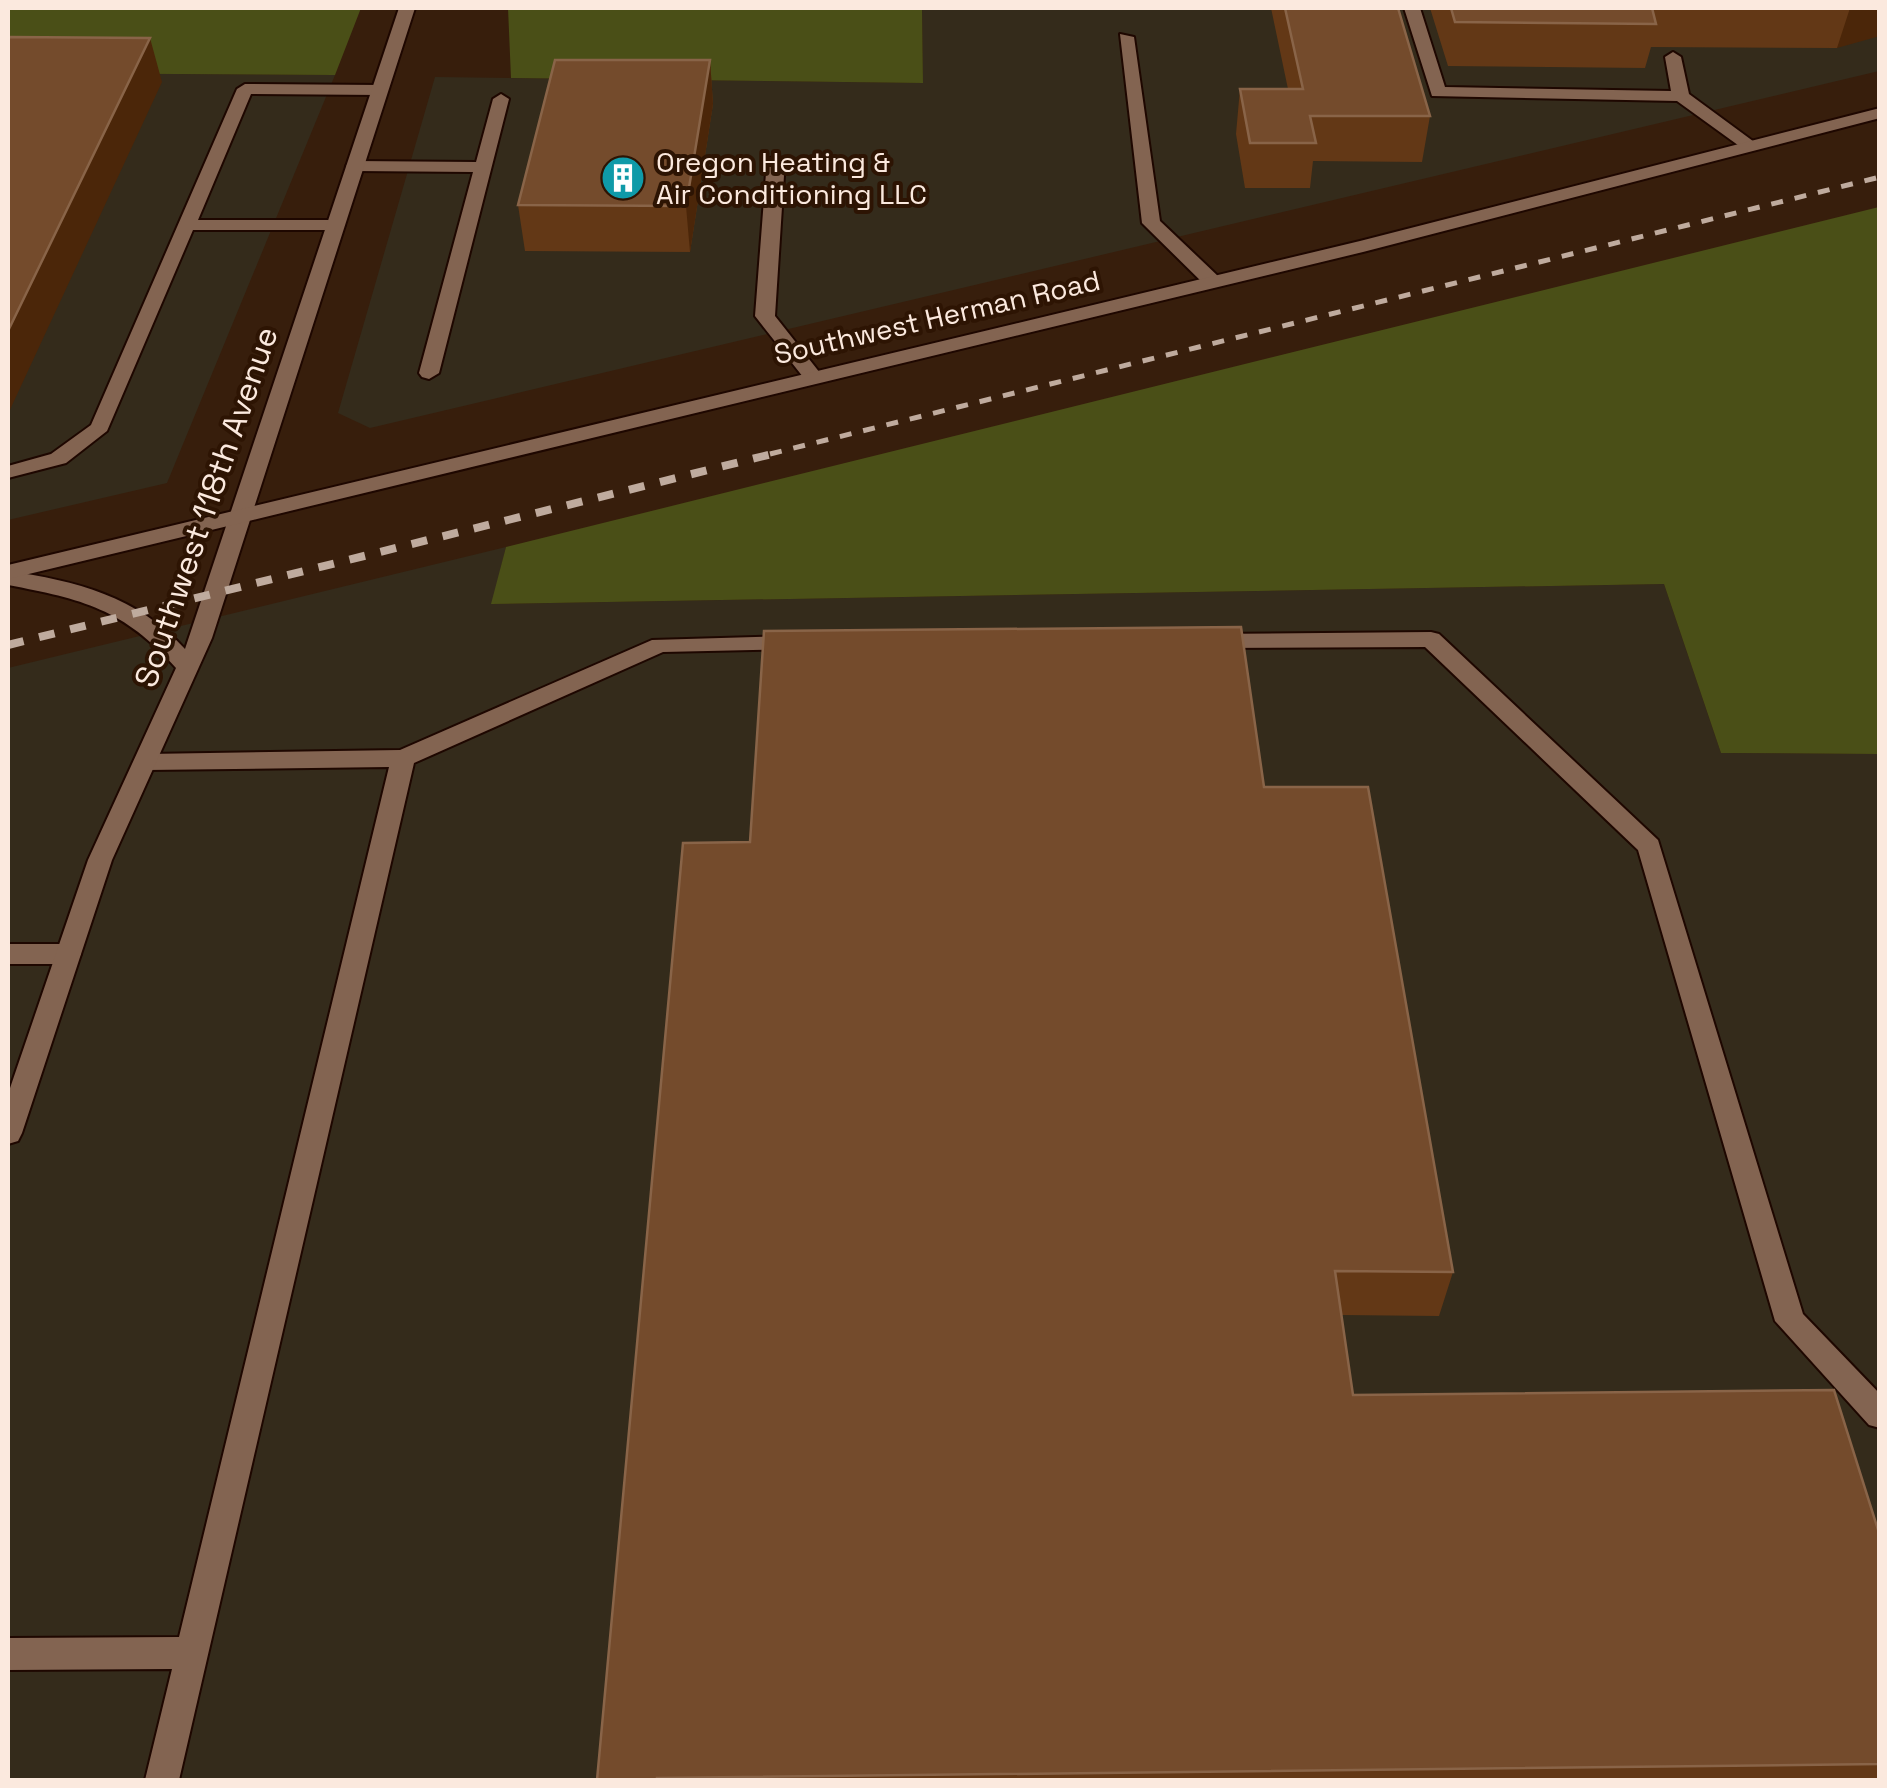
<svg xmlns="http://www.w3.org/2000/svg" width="1887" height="1788" viewBox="0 0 1887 1788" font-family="'Space Grotesk',sans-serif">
<rect width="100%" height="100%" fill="#371e0c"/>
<path fill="#342b1b" d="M922,8H1879V71L370,428L338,413L435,77L923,83Z
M8,73L335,75L167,483L8,520Z
M506,547L492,604L1664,584L1721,753L1879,754V1780H8V668Z"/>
<path fill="#4a4f17" d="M8,8H361L335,75L8,73Z
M508,8H922L923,83L511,78Z
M1879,207V754L1721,753L1664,584L491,604L506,547Z"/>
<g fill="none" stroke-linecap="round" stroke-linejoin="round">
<defs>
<path id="service" d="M1404,8H1420L1445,87L1671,91L1665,57L1673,52L1681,57L1689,94L1757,144L1742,148L1677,101L1432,96Z
M1120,34L1134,37L1160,221L1220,278V286H1206L1142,223Z
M245,84L380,85L388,90L380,95L251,94L198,220H336L345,225L336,230H193L107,431L66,463L8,478V466L51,454L91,425L237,89Z
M501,94L509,99L439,373L429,379L422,377L419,373L473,172L355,171L346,166L355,161L476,162L493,99Z
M776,155L785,160L775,316L824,378L814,384L807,382L755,316L767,160Z
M1431,632L1439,634L1658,840L1803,1314L1880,1394V1428L1869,1425L1775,1321L1638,850L1425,647L1209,648L1198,641L1209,634Z
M794,636L802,639L805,644L802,649L663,652L414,763L179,1780H145L172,1669L8,1670V1638L179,1637L389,767L147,770L135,762L147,754L400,750L652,640Z
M8,944H68L77,947L81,954L77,961L68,964H8Z"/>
<path id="tertiary" d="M399,8H415L212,638L112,860L22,1133L18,1141L8,1144V1094L88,860L176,668C124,609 82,599 8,585V571C76,581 137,596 185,649Z"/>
<path id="secondary" d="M1880,108V118L1363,252L8,579V565L1360,241Z"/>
</defs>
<use href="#service" stroke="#1e0700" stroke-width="4"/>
<use href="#tertiary" stroke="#1e0700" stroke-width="4"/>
<use href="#secondary" stroke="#1e0700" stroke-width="4"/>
<use href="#service" fill="#836451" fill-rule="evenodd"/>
<use href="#tertiary" fill="#836451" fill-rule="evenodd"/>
<use href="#secondary" fill="#836451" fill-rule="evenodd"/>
<path stroke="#bfab9e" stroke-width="5" stroke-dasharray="12 12" stroke-linecap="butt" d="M770,454L1880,177"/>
<path stroke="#bfab9e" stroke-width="8" stroke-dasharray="16 16" stroke-linecap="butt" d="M8,645L780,452"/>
</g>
<path fill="#633816" d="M1271,8H1398L1430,116L1422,162L1313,161L1310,188H1245L1236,134L1240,89H1288Z
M1430,8H1880L1837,48L1651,47L1645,68L1448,66Z
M710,60L713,104L690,252L525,251L518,205Z
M1264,787L1453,1272L1439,1316L1341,1315L1353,1395L1880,1536V1780H597L750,842Z"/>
<path fill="#4b2609" d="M1850,8H1880V36L1837,48Z
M150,38L162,82L8,414V331Z
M710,60L713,104L690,252L686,206Z"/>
<path fill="#744b2c" stroke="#896448" stroke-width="2.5" d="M1285,8H1398L1430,116H1310L1316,143H1250L1240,89H1303Z
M1451,8H1652L1656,24L1455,22Z
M8,37L150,38L8,331Z
M555,60H710L686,206L518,205Z
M1241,627L1264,787H1368L1453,1272L1335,1271L1353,1395L1834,1390L1880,1536V1764L657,1778V1780H597L683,843L750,842L764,631Z"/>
<defs>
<symbol id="building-disc" viewBox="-11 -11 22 22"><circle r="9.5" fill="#0f9aa8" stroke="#2d1403"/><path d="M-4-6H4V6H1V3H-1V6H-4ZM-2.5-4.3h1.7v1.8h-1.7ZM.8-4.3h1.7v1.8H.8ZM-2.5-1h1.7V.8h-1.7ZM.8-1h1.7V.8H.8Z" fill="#fff"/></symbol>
</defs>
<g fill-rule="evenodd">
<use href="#building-disc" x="598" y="153" width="50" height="50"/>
</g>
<g text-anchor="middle" stroke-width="8" stroke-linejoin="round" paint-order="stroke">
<g font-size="28" fill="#fbe9de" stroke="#2d1403" text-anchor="start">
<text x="656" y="172">Oregon Heating &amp;<tspan x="656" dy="32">Air Conditioning LLC</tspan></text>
</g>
<g font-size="28" fill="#fbe9de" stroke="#2d1403">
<text transform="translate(937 317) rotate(-13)" y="10">Southwest Herman Road</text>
</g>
<g font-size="32" fill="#fbe9de" stroke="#2d1403">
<text transform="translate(206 507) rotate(-71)" y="11">Southwest 118th Avenue</text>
</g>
</g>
<rect width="1887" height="1788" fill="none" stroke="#fbe9de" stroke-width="20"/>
</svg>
